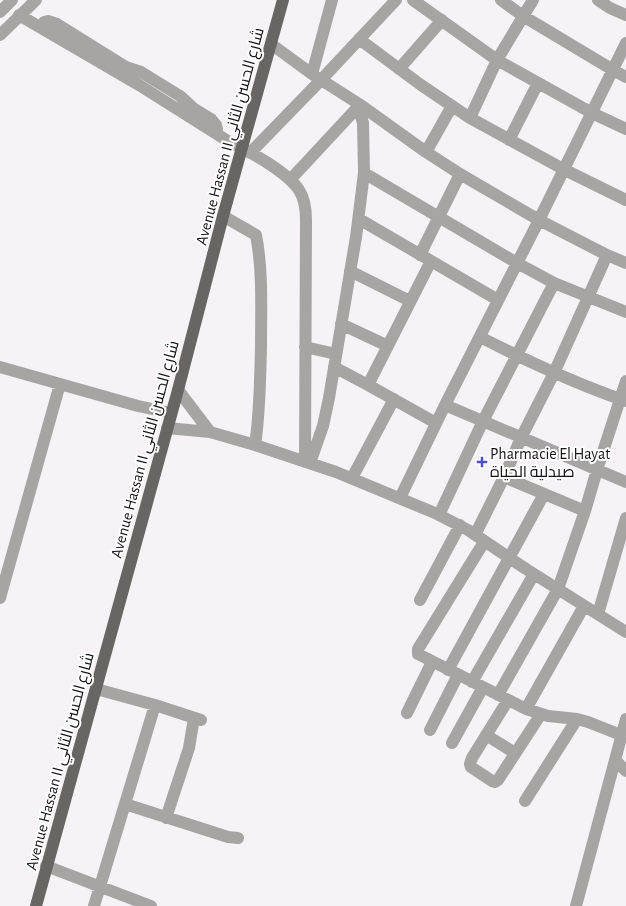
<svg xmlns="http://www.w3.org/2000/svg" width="626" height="906" viewBox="0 0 626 906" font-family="'Alegreya Sans',Cairo,sans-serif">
<rect width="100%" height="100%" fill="#f6f2f6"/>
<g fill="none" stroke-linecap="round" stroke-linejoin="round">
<path stroke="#a7a5a4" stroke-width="12" d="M413,0L497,60L592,113L626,129
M501,0L523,16L613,70L626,77
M598,0L610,8L626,15
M0,12L12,0
M19,15L139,85L231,143C250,151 288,173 299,190C305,199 306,209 306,220L305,462
M44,22L48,21L57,24L126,67L141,72L180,96L193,108L211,119L216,125L217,129
M0,35L36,0
M359,39L421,85L470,118L565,170L626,200
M271,44L312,74L359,104L426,152L460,174L539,220L607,255L626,263
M399,69L442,20
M312,74L332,0
M470,118L497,60L533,0
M509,140L538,83
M426,152L452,106
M250,153L321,80L396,0
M364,173L517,263L554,283L626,312
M290,180L356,109L359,104
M223,216L256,235C263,271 261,310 261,348C260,380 260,413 255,445
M359,219L498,300
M420,255L460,174
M431,261L368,385L436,423
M350,271L410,301
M341,324L388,346
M480,337C527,361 576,384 626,401
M305,347L336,354
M0,367L138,406L171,413
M334,367L368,385
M178,390L210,432
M445,405L626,482
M167,428L210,432L255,445L336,472L435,513L468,530L526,569L626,632
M310,463L323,426L329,398L356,237L364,173L363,123L361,116L356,109
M504,477L585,511
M352,478L394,399
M400,498L445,405L539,220L626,43
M439,515L483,421L554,283
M475,535L504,477L521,438L554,373L607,255
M484,542L418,649V654L526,709L548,716L577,719L588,722L621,735
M0,598L60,384
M420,600L460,525
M598,614L626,518
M448,670L544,494
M472,682L534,574
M96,689L155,705L201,720
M498,695L558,589L585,511L597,470L626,381
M508,700L472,758L470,764L471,767L492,781L495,782L498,780L541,714
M526,709L584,606
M407,713L432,662
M430,730L458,675
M486,735L515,753
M452,743L483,687
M615,760L626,771
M525,801L577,719
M125,804L228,837L238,838
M166,818L189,748L194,718
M46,866L151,906
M94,906L155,705
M576,906L626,719"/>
<path stroke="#686562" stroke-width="12" d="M36,906L178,390L223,216L283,0"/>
</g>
<path fill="#4d50c6" stroke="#fff" stroke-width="1.5" d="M480 456h4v4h4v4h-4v4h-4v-4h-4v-4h4z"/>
<g text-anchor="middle" stroke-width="4" stroke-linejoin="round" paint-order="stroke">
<g font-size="16" fill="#141315" stroke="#fff">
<text transform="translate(229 136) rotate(-75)" y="6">Avenue Hassan II شارع الحسن الثاني</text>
<text transform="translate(144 449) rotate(-75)" y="6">Avenue Hassan II شارع الحسن الثاني</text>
<text transform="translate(59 761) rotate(-75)" y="6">Avenue Hassan II شارع الحسن الثاني</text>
</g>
<g font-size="16" fill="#141315" stroke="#fff" text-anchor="start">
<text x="490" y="459">Pharmacie El Hayat<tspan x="490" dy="18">صيدلية الحياة</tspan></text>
</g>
</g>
</svg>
